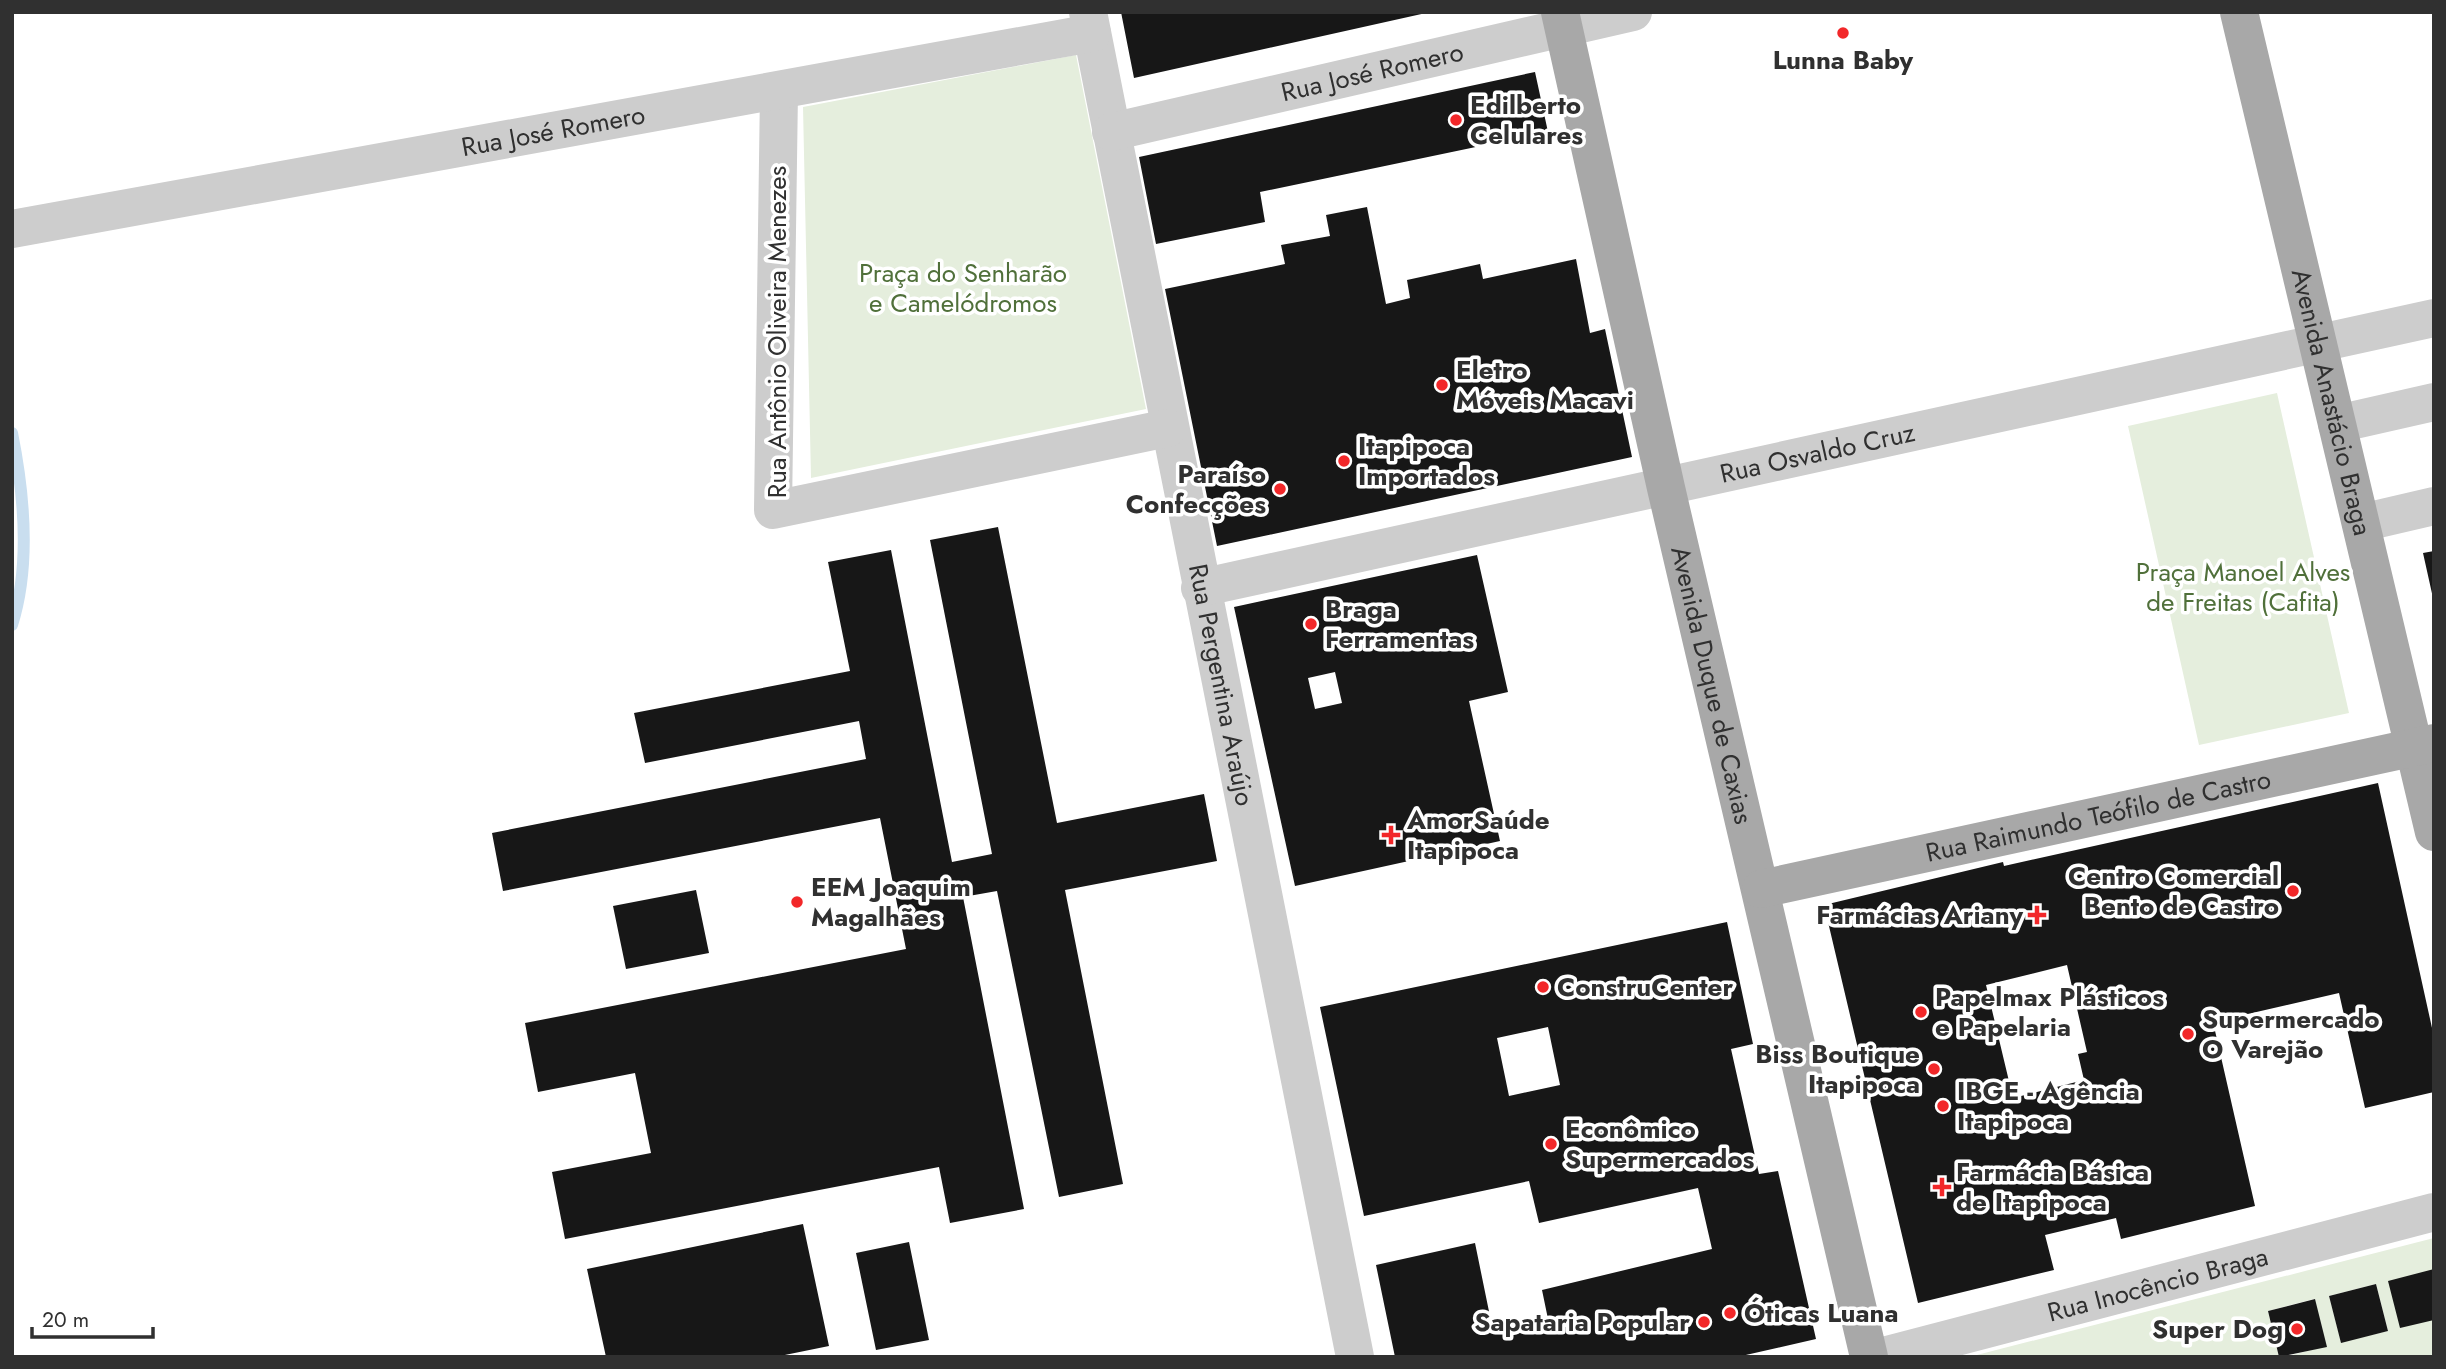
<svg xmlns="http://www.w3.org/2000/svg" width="2446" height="1369" viewBox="0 0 2446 1369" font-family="Jost,sans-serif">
<rect width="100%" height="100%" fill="#fff"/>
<path fill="#e5eedd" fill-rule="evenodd" d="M1076,55L1146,409L811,478L803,107Z
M2277,393L2349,713L2199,745L2128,426Z
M2434,1238V1357H2284L2326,1346L2314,1299L2268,1311L2279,1357H1969ZM2376,1284L2388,1331L2341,1342L2329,1296Z"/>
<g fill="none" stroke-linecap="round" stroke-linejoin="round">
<path stroke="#c9deef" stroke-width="12" d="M12,433C24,493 31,565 12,625"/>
</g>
<path fill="#171717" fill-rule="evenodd" d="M1121,12H1425L1426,13L1134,78Z
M1535,72L1548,132L1260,192L1265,222L1156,244L1139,157Z
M1367,207L1386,304L1410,298L1407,280L1480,264L1483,279L1576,259L1590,333L1605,329L1632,457L1217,546L1165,289L1285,264L1281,245L1330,236L1326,215Z
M998,527L1057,823L1204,794L1217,861L1065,890L1123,1184L1059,1197L997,891L963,897L1024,1209L950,1223L939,1167L565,1239L552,1172L651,1153L635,1073L538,1092L525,1023L906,949L880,818L503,891L492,833L866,759L859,721L645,763L634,713L850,671L828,562L891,550L952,862L992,854L930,540Z
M2434,551V598H2433L2423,553Z
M1477,555L1508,692L1469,701L1500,841L1295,886L1234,607ZM1335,672L1342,703L1315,709L1308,678Z
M2378,783L2434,1037V1092L2365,1108L2339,993L2213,1022L2255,1206L2121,1239L2116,1218L2045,1235L2054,1270L1918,1303L1824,905L2003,862L2004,866ZM2067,965L2087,1052L2078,1054L2084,1080L2013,1098L1986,985Z
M696,890L709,953L626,969L613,906Z
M1727,922L1753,1044L1731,1049L1759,1174L1778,1171L1816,1339L1737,1357H1395L1376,1265L1475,1243L1493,1331L1548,1319L1542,1290L1712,1249L1698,1188L1539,1223L1529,1181L1364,1216L1320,1007ZM1548,1027L1560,1085L1509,1096L1497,1038Z
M803,1224L829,1346L775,1357H606L587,1269Z
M909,1242L929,1340L876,1350L856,1253Z
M2434,1269V1320L2400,1328L2388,1281Z
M2376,1284L2388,1331L2341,1343L2329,1296Z
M2315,1299L2327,1347L2279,1357L2268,1311Z"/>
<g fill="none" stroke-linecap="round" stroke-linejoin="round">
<g stroke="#cdcdcd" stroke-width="38">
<path id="s1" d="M1088,12L1355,1357"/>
<path d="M779,91L773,510L1168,428"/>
<path id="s2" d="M1111,132L1633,12"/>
<path id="s3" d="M12,229L1092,33"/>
<path d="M2337,424L2434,402"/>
<path d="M2361,523L2434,506"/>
<path id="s4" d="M1200,588L2434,318"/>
<path id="s5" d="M1880,1357L2434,1212"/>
</g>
<g stroke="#a8a8a8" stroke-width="38">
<path id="s6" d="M1560,12L1666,488L1869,1357"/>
<path id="s7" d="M2239,12L2434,832"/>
<path id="s8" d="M1761,889L2434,743"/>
</g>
</g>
<g fill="#f22729" stroke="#fff" stroke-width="2.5">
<circle cx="1843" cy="33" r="7"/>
<circle cx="1456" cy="120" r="7"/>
<circle cx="1442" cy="385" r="7"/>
<circle cx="1344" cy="461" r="7"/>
<circle cx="1280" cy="489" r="7"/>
<circle cx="1311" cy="624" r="7"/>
<path d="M1387.5 824.5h7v7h7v7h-7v7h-7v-7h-7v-7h7z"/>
<circle cx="2293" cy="891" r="7"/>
<circle cx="797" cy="902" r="7"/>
<path d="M2033.5 904.5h7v7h7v7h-7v7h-7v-7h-7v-7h7z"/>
<circle cx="1543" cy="987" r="7"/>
<circle cx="1921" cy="1012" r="7"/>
<circle cx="2188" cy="1034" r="7"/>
<circle cx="1934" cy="1069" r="7"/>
<circle cx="1943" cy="1106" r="7"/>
<circle cx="1551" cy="1144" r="7"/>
<path d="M1938.5 1176.5h7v7h7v7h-7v7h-7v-7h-7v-7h7z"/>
<circle cx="1730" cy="1313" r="7"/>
<circle cx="1704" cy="1322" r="7"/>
<circle cx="2297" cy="1329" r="7"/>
</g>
<g text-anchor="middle" stroke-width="7" stroke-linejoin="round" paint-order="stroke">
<g font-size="26" font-weight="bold" fill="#303030" stroke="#fff" text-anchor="start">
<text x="1843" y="69" text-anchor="middle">Lunna Baby</text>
<text x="1470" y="114">Edilberto<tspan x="1470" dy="30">Celulares</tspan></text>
<text x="1456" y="379">Eletro<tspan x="1456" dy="30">Móveis Macavi</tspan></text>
<text x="1358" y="455">Itapipoca<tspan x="1358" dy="30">Importados</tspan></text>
<text x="1266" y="483" text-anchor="end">Paraíso<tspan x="1266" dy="30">Confecções</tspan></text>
<text x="1325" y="618">Braga<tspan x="1325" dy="30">Ferramentas</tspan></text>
<text x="1407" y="829">AmorSaúde<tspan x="1407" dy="30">Itapipoca</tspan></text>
<text x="2279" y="885" text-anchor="end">Centro Comercial<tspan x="2279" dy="30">Bento de Castro</tspan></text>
<text x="811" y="896">EEM Joaquim<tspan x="811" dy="30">Magalhães</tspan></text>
<text x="2023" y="924" text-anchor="end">Farmácias Ariany</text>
<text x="1557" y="996">ConstruCenter</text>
<text x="1935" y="1006">Papelmax Plásticos<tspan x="1935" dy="30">e Papelaria</tspan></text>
<text x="2202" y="1028">Supermercado<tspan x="2202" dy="30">O Varejão</tspan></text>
<text x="1920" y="1063" text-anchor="end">Biss Boutique<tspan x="1920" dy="30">Itapipoca</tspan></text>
<text x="1957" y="1100">IBGE - Agência<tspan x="1957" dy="30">Itapipoca</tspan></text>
<text x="1565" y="1138">Econômico<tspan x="1565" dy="30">Supermercados</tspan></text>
<text x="1956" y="1181">Farmácia Básica<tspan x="1956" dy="30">de Itapipoca</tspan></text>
<text x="1744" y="1322">Óticas Luana</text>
<text x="1690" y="1331" text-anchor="end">Sapataria Popular</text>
<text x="2283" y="1338" text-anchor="end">Super Dog</text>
</g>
<g font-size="26" fill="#303030" stroke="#fff">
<text dy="9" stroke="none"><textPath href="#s2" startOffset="268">Rua José Romero</textPath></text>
<text dy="9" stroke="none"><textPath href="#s3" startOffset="550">Rua José Romero</textPath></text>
<text transform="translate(777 332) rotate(-90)" y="9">Rua Antônio Oliveira Menezes</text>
<text dy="9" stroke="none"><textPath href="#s7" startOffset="401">Avenida Anastácio Braga</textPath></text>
<text dy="9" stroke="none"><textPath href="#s4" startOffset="632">Rua Osvaldo Cruz</textPath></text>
<text dy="9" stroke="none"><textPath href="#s1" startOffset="686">Rua Pergentina Araújo</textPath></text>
<text dy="9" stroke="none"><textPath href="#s6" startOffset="690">Avenida Duque de Caxias</textPath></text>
<text dy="9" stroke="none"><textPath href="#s8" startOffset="345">Rua Raimundo Teófilo de Castro</textPath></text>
<text dy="9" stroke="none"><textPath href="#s5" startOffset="287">Rua Inocêncio Braga</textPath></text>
</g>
<g font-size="26" fill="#50703a" stroke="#fff">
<text x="963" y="282">Praça do Senharão<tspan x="963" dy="30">e Camelódromos</tspan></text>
<text x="2243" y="581">Praça Manoel Alves<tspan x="2243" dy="30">de Freitas (Cafita)</tspan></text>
</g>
</g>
<rect width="2446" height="1369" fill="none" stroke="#303030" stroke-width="28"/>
<path d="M32 1327v10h121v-10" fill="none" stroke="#303030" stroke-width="3.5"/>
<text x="42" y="1327" font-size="21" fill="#303030" stroke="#ffffff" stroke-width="5" paint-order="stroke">20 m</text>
</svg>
